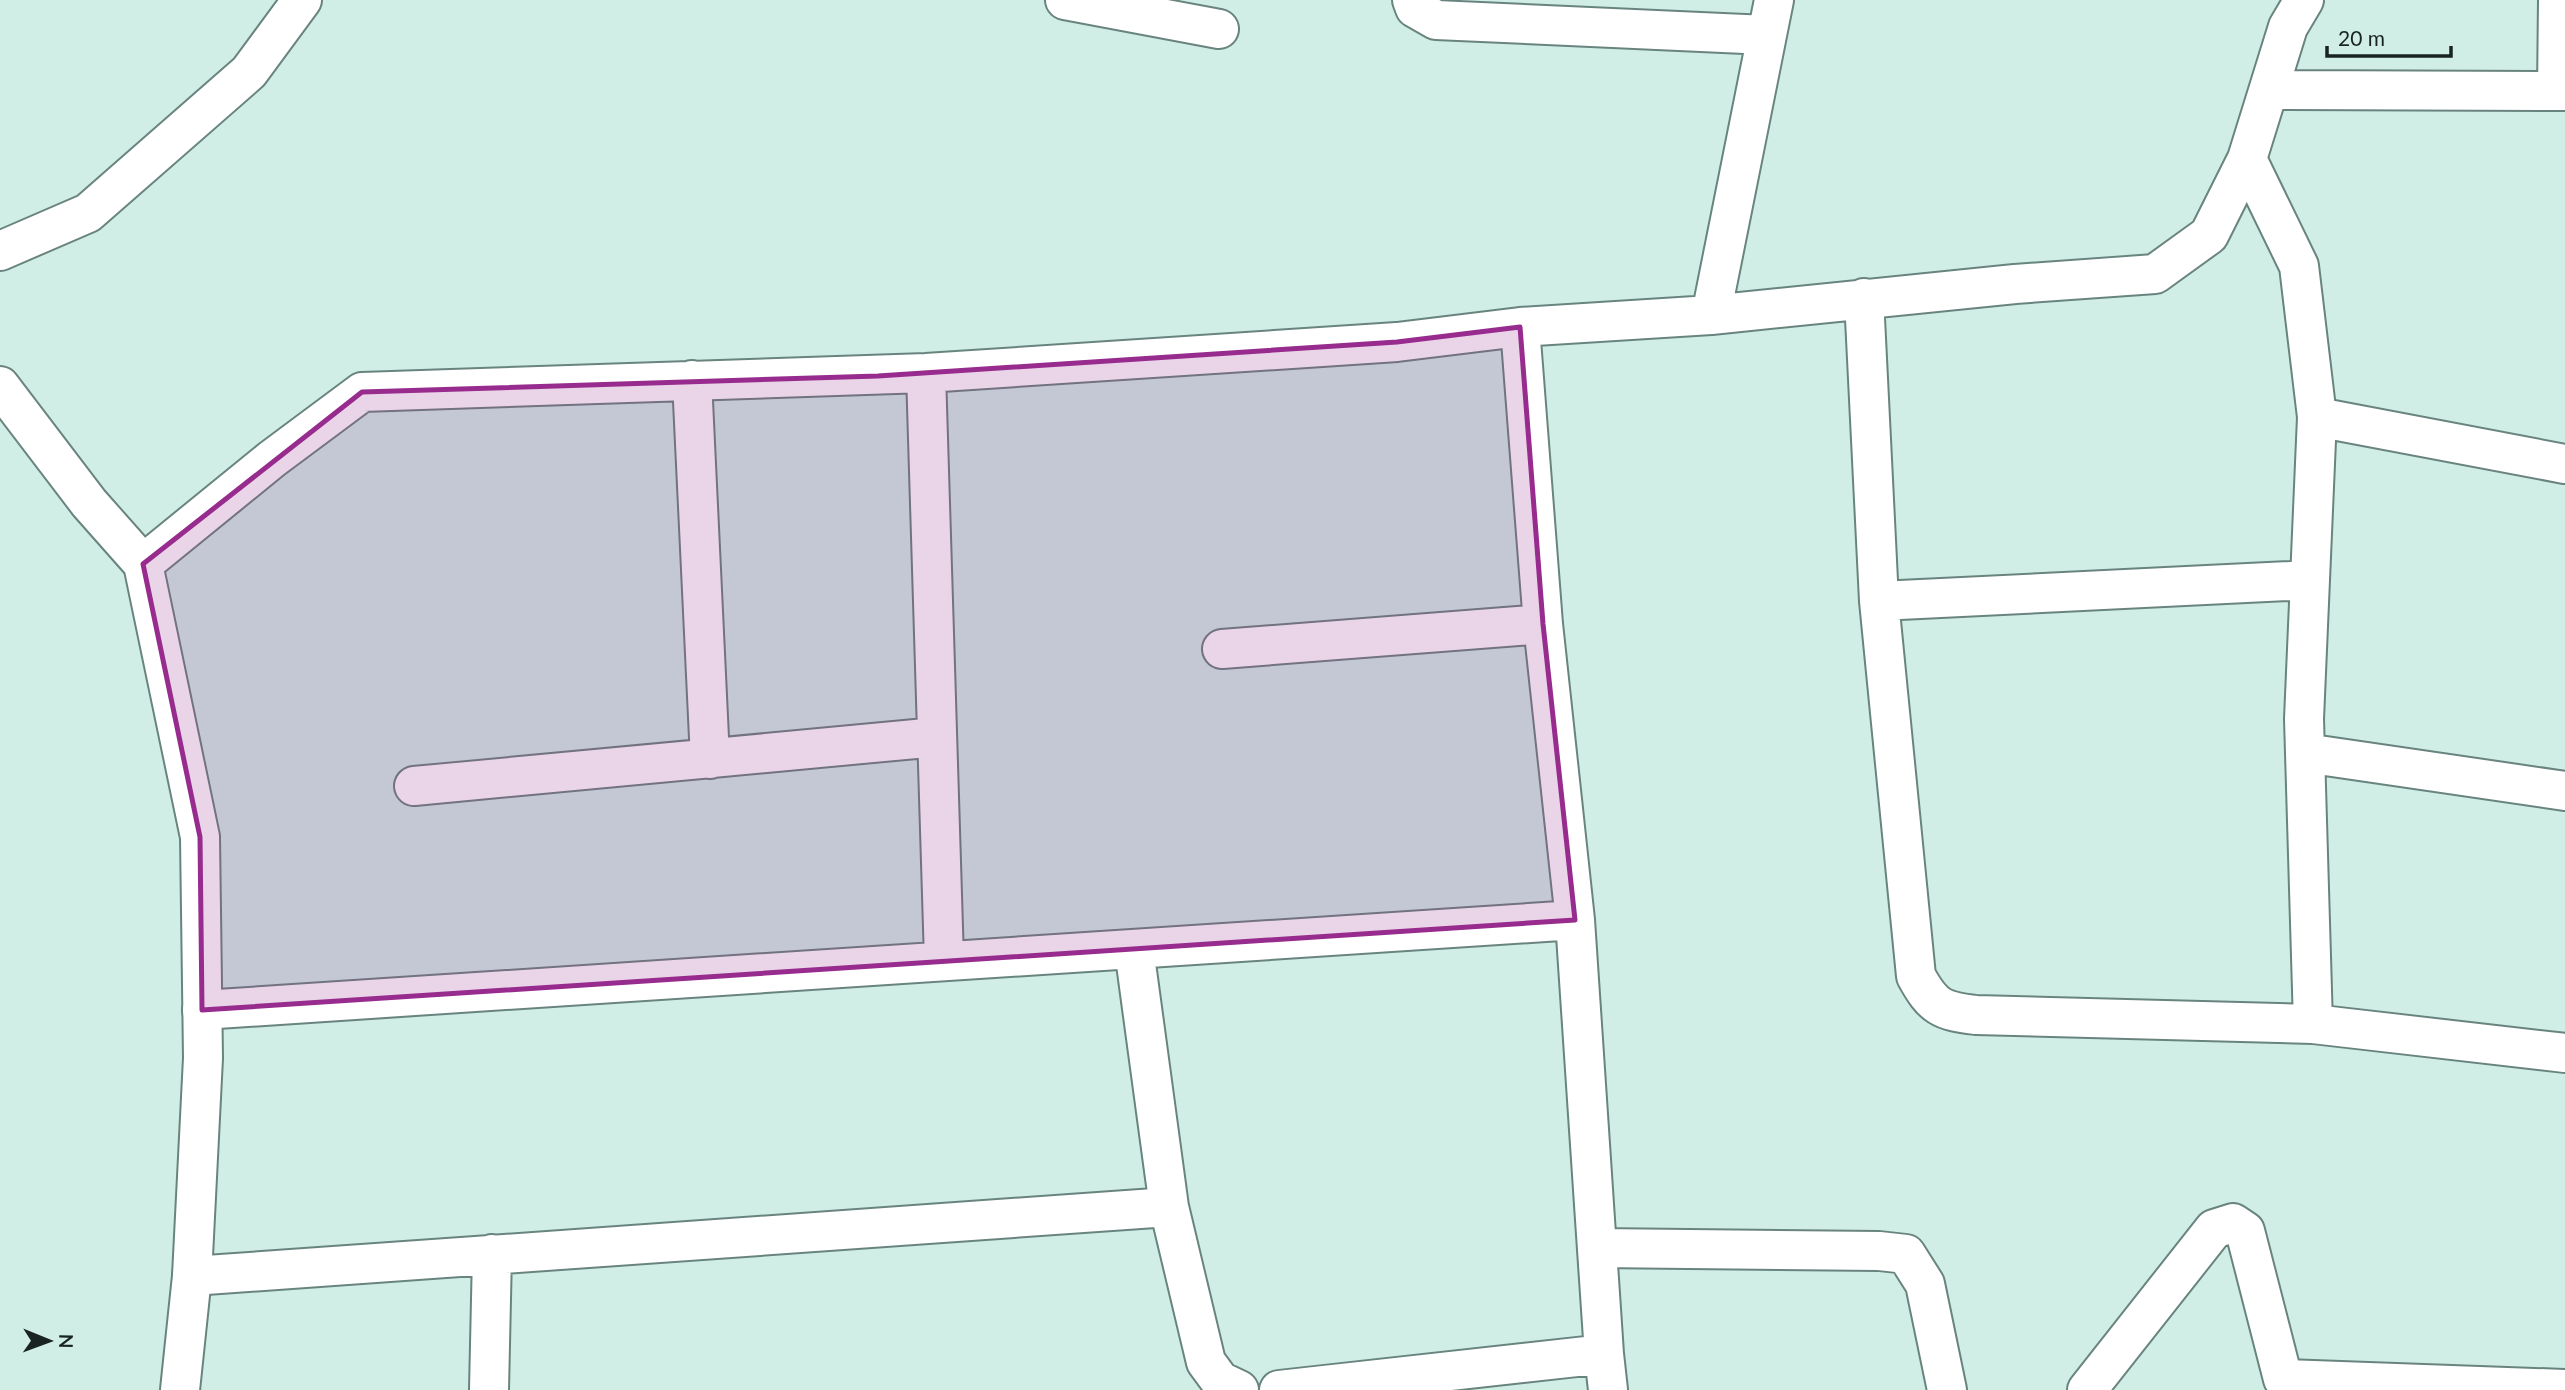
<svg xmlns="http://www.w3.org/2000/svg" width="2565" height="1390" viewBox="0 0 2565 1390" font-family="Lato,sans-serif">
<rect width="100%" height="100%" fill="#d0eee6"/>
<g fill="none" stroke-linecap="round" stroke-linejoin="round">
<defs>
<path id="minor" d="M1065,0L1219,29
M1412,0L1415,8L1436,20L1767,35
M2269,90L2565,91
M2557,91L2558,0
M2247,159L2299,266L2317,417L2304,719L2313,1024
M1864,298L1879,601L1916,976C1933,1007 1941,1011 1976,1015L2313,1024L2565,1053
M1711,315L1774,0
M1520,327L1543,624L1575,920L1604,1354L1608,1390
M926,373L944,960
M692,380L710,759
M2317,417L2565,464
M143,564L272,459L362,392L926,373L1397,342L1520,327L1711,315L2015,284L2155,274L2209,235L2247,159L2288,27L2304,0
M1879,601L2310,580
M1222,649L1543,624
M2305,753L2565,791
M414,786L937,737
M1134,949L1169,1207
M202,1010L1575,920
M1597,1248L1879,1251L1906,1254L1925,1284L1947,1390
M192,1276L1169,1207L1206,1362L1220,1381L1239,1390
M489,1390L492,1254
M1279,1390L1604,1354
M2087,1390L2214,1229L2233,1223L2245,1231L2283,1379L2565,1389"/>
<path id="major" d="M0,251L88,213L249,72L302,0
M0,386L89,503L143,564L200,837L203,1058L192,1276L180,1390"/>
</defs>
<use href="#minor" stroke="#69847e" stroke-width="42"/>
<use href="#major" stroke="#69847e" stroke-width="42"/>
<use href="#minor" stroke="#fff" stroke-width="38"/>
<use href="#major" stroke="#fff" stroke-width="38"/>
</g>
<path fill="#972c8e" fill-opacity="0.2" stroke="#972c8e" stroke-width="5" stroke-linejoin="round" d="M1520,327L1543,624L1575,920L202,1010L200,837L143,564L362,392L878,376L1397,342Z"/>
<g transform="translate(49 1341) rotate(91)" stroke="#d0eee6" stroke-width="5" paint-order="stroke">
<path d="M0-5L12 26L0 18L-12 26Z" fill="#192422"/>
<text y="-10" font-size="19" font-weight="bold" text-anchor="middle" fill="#192422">N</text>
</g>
<path d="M2327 46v10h124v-10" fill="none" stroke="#192422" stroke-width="3.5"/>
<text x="2338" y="46" font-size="21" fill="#192422" stroke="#d0eee6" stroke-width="5" paint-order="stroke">20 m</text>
</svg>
